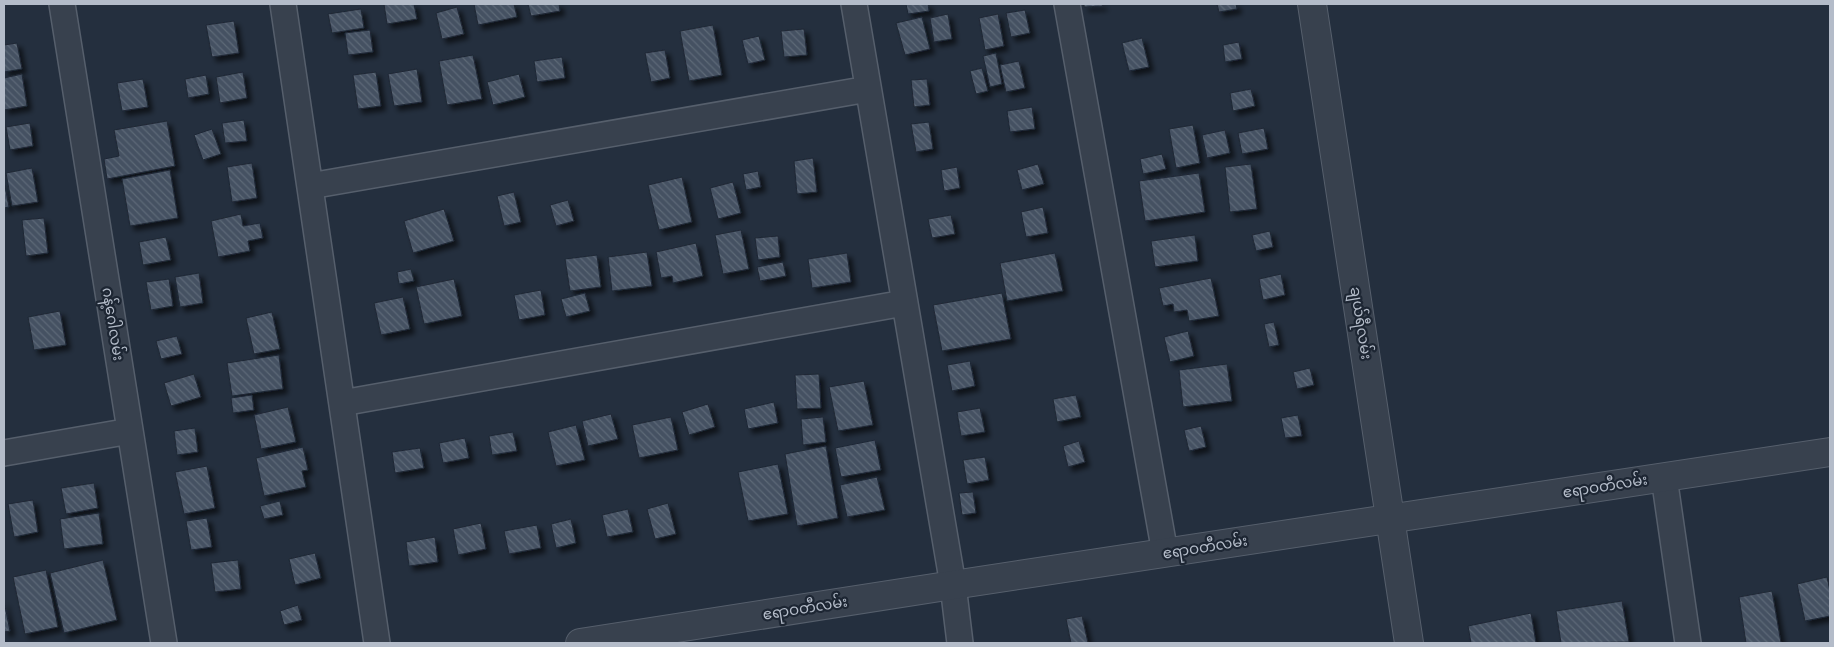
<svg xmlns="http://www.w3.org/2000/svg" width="1834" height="647" viewBox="0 0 1834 647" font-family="Inter,'Noto Sans Myanmar',sans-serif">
<defs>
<pattern id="building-back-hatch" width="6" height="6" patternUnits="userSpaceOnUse" patternTransform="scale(1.25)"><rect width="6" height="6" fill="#455162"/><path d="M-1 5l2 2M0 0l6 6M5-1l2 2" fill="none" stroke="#5d6877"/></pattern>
<filter id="shadow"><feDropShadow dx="4.5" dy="4.5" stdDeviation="2.5" flood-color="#0009"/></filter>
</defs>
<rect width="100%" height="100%" fill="#242f3e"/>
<path fill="url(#building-back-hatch)" stroke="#1f2835" filter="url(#shadow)" d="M384,4H414L417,19L387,24Z
M474,4H514L517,17L478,25Z
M528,4H559L560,11L531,16Z
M906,4H928L929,11L908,14Z
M1084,4H1102L1103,6L1084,7Z
M1217,4H1236L1237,9L1219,12Z
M457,7L464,34L442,39L436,13Z
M361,9L364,28L332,33L328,14Z
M1025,10L1030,33L1011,37L1006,13Z
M948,14L952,39L934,42L930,18Z
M998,14L1004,46L985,50L979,18Z
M922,17L930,49L905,55L896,23Z
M234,21L239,53L212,57L206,25Z
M713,25L722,75L689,81L680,31Z
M804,29L807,55L784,57L781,31Z
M370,30L373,52L348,55L345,33Z
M759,36L765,60L748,64L742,40Z
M1142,38L1149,67L1129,71L1122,43Z
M1239,42L1242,59L1225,62L1223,45Z
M17,43L22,69L4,72V45Z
M665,50L670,78L651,82L645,53Z
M996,53L1002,84L990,87L983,56Z
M473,55L482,99L447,105L439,61Z
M562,57L565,78L537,82L534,61Z
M1019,61L1025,88L1006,92L1000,65Z
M982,68L988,91L976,94L970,71Z
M417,69L422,102L394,106L388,74Z
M243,72L247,98L220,103L216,77Z
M376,72L381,106L358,109L353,75Z
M22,74L27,106L4,110V78Z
M519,74L525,97L493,105L487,82Z
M206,75L209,94L188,98L185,79Z
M143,79L148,107L122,111L117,83Z
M927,79L930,105L914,107L911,80Z
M1251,89L1255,106L1233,111L1230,93Z
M1032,107L1035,129L1010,132L1007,111Z
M244,120L247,141L225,143L222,123Z
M167,121L175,166L107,179L104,159L119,156L114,130Z
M929,122L933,149L916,152L911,124Z
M30,123L33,146L10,150L6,127Z
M1193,125L1200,163L1176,168L1169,129Z
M1264,128L1268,149L1242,154L1238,133Z
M212,129L221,154L203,160L194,135Z
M1225,130L1230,153L1207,158L1202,135Z
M1162,154L1166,169L1143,174L1140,159Z
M813,158L817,192L797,194L794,161Z
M252,163L257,198L232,202L227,167Z
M1038,164L1044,184L1022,190L1017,170Z
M1251,164L1257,209L1230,212L1225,167Z
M957,167L960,188L944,191L941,170Z
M32,168L38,202L12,206L6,173Z
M170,170L178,218L130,226L122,179Z
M758,171L761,187L746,190L743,174Z
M1199,173L1205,212L1145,221L1139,181Z
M682,177L692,222L659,230L648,185Z
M4,181L9,207L4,208Z
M733,182L741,213L718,219L710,188Z
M514,192L521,222L504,226L497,196Z
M568,200L574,221L556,226L550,205Z
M1043,207L1048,233L1026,237L1021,212Z
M444,209L454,241L413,253L404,221Z
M241,214L243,226L260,223L263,238L248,241L250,251L218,257L211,221Z
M951,215L955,234L932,238L928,219Z
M44,218L48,253L26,256L22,220Z
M741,230L749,269L723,274L715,235Z
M1270,231L1273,247L1256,251L1252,235Z
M1195,235L1198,261L1155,267L1151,241Z
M778,236L780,257L758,260L755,238Z
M166,237L171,260L143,265L139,242Z
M696,243L703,276L673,283L672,276L661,278L656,252Z
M647,252L652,286L612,291L608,257Z
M847,253L851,282L812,288L808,259Z
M1055,253L1063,291L1007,301L1000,263Z
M597,255L601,287L570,291L565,259Z
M783,262L786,276L760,281L757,267Z
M411,269L414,281L399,284L397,272Z
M199,273L203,303L180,307L175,277Z
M1281,274L1285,295L1263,300L1259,279Z
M1211,278L1219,316L1189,321L1187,310L1174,312L1173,304L1163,306L1159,288Z
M169,279L173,306L151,310L146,282Z
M454,279L462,316L424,324L416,287Z
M541,290L545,315L519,320L514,295Z
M585,293L590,311L566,317L561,299Z
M1002,293L1011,339L942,351L933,305Z
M403,297L410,329L381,335L374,303Z
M60,311L66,345L34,350L28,317Z
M272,312L280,349L254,354L246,318Z
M1274,322L1279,345L1269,347L1264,324Z
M1188,331L1194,356L1170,362L1164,337Z
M177,336L182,354L161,359L156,341Z
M279,355L283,389L232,396L227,363Z
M970,361L975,386L952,391L947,365Z
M1227,364L1232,401L1183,407L1179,370Z
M1310,368L1314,385L1297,389L1293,372Z
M194,374L201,397L171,406L164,383Z
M819,374L821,408L797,409L795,375Z
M864,381L873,425L838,431L829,387Z
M252,395L254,410L233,413L231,398Z
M1076,395L1081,417L1057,422L1053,399Z
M774,402L778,423L748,429L744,409Z
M708,404L715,427L689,435L682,412Z
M288,407L296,442L261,449L254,415Z
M980,408L985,432L961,436L957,412Z
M611,414L618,439L588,446L582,421Z
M1298,415L1302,436L1285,438L1281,418Z
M671,417L678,450L639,458L632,425Z
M823,417L826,442L803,445L801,419Z
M576,425L585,460L556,466L548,432Z
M1201,426L1206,447L1189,451L1184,430Z
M195,428L198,452L177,455L174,431Z
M513,432L517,451L492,455L489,436Z
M465,438L469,458L443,463L439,443Z
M875,440L881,470L841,477L835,448Z
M1079,441L1085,462L1068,467L1063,446Z
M826,446L838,518L797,526L785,454Z
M303,447L308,470L302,471L306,487L264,496L256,458Z
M420,448L424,468L395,473L392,452Z
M985,457L989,480L967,484L963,460Z
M778,464L788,514L748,521L738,472Z
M207,466L215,508L184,514L175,472Z
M877,477L885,510L847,517L840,485Z
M94,483L98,508L66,514L61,488Z
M973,492L976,513L962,515L959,493Z
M33,500L38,532L14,537L8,504Z
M280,501L283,515L264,519L260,506Z
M668,503L676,534L655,539L647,509Z
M628,509L633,532L607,537L602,515Z
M99,513L103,544L64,549L60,519Z
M207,518L212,547L191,550L186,521Z
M571,519L576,543L556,548L551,524Z
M481,523L486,549L458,555L453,529Z
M537,525L541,548L509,554L504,531Z
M435,537L438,562L409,566L406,542Z
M315,553L321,578L295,585L289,559Z
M103,560L117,620L64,633L50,573Z
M238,560L241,589L215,592L211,563Z
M46,570L58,627L25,634L13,577Z
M1827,577L1830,591V616L1805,621L1797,584Z
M1772,591L1781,643H1746L1739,597Z
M4,601L10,631L4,632Z
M1622,601L1629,642L1561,643L1556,611Z
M298,605L302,620L284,625L280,611Z
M1531,613L1536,643H1471L1468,626Z
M1082,616L1088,643H1071L1066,619Z"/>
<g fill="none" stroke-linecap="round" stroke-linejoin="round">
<defs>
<path id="minor" d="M62,4L164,643
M283,4L377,643
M854,4L953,585L960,643
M1067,4L1165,553
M310,186L868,89
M342,403L904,303
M4,453L130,431
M1664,477L1688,643"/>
<path id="tertiary" d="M1312,4L1409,643
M580,643L953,585L1830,452"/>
</defs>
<use href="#minor" stroke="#565f6c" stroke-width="28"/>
<use href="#tertiary" stroke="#565f6c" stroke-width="30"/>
<use href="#minor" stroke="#38414e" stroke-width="25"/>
<use href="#tertiary" stroke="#38414e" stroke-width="28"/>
</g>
<g text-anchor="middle" stroke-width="4.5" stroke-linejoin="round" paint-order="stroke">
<g font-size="15" fill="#b4bcc9" stroke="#1d2633">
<text transform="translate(1361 323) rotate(81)" y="5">ချယ်ရီလမ်း</text>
<text transform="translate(113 324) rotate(81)" y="5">ဂန့်ဂေါလမ်း</text>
<text transform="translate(1605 486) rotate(-9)" y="5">ဧရာဝတီလမ်း</text>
<text transform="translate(1205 547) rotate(-9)" y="5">ဧရာဝတီလမ်း</text>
<text transform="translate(805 608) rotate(-9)" y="5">ဧရာဝတီလမ်း</text>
</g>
</g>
<rect width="1834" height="647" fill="none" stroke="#b4bcc9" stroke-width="10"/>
</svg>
